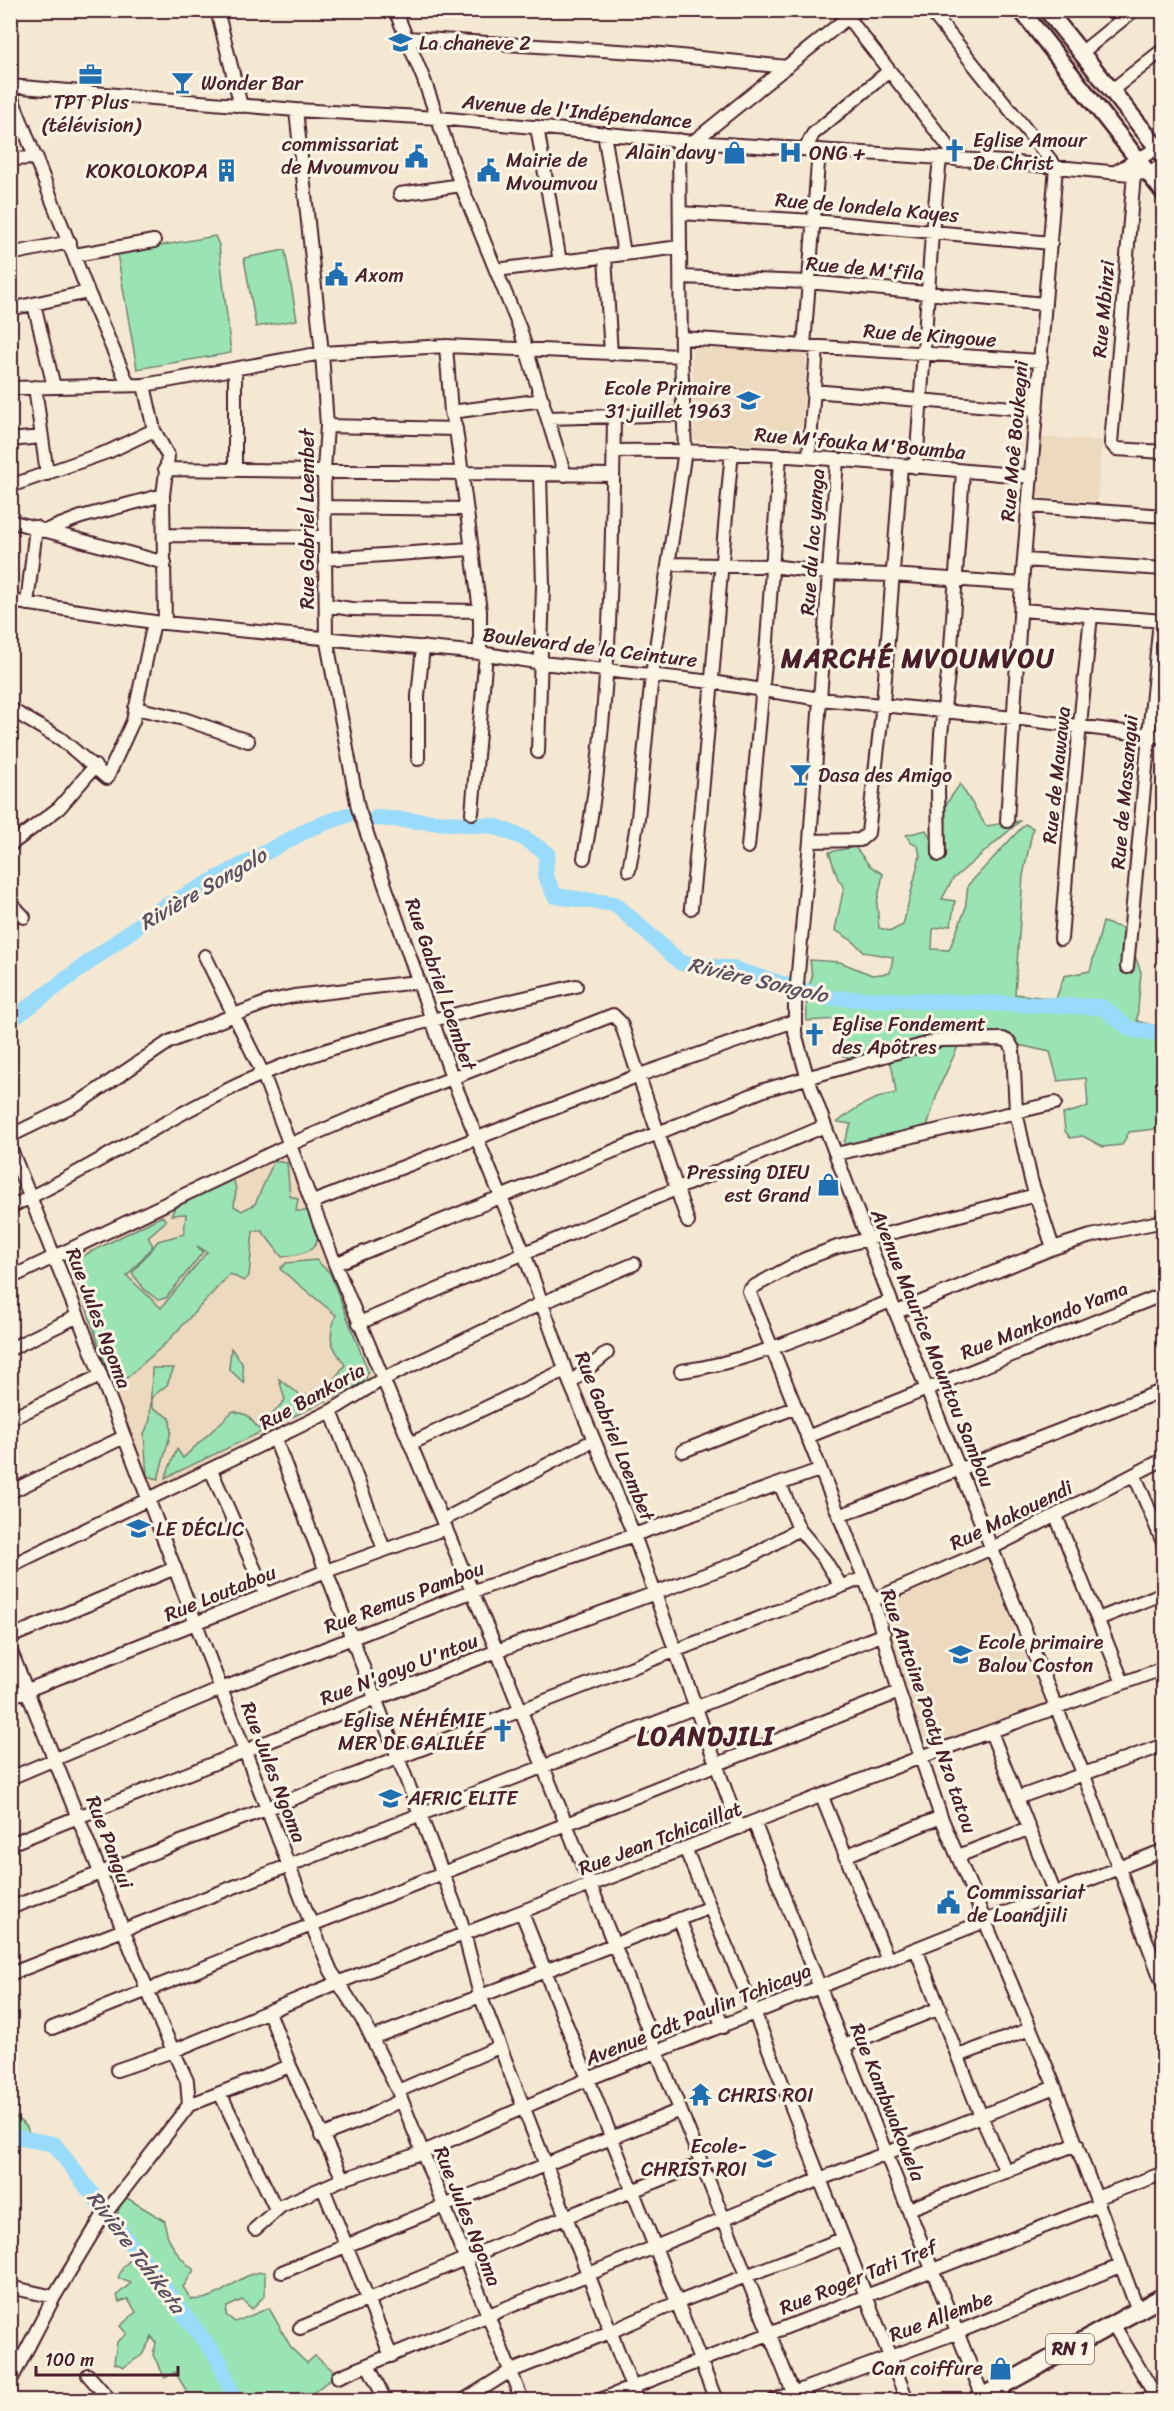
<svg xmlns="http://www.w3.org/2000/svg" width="1174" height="2411" viewBox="0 0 1174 2411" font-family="Sriracha,sans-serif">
<rect width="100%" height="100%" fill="#f5e8d3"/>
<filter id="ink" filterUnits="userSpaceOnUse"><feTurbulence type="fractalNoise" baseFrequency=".0167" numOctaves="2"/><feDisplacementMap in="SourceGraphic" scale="12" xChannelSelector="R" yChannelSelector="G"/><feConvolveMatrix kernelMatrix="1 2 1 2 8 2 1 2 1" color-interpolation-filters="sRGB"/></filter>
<g filter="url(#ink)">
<path fill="#edd9be" d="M692,348L807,352L801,448L694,440Z
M1040,437L1102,441L1097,502L1033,497Z
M283,1151L373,1380L152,1489L64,1258Z
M985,1556L1045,1703L927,1747L878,1604Z"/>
<path fill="#9ae3b3" stroke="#72816f" stroke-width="1.5" d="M215,236L219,245L231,353L137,369L117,253Z
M285,250L297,320L256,327L244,258Z
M960,784L986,826L1020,821L953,879L942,899L955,901L951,925L933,929L932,949L949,950L965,910L968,885L1025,824L1033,828L1023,876L1015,994L1056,999L1064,976L1090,971L1103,922L1125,929L1141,972L1137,1021L1163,1028V1118L1155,1129L1129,1132L1122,1145L1103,1147L1083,1136L1070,1138L1065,1131L1063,1114L1088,1107L1086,1078L1058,1081L1050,1052L1014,1044L962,1038L939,1088L925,1133L850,1151L844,1142L851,1124L838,1122C857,1106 872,1098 896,1093L892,1067L887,1057L854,1059L841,1055L843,1035L838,1019L807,1021L806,993L812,978L810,960L840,962L872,975L890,973L893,957L864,952L853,941L835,930L844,887L838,879L829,852L855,847L870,866L883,874L877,903L879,928L891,931L903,925L920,856L918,846L911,843L906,835L926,830L936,849L944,807Z
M274,1161L287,1163L290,1196L298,1199L296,1211H320C317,1248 321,1251 282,1257L262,1231H253L249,1276L244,1281L230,1274L167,1342L120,1384L110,1378L71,1262L162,1216L166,1221L148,1237L153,1246L127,1276L161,1308L207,1252L197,1246L203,1252L166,1298L158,1300L145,1290L132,1273L158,1241L184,1234L186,1214L171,1215L177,1204L233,1176L236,1190L234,1206L242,1211L255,1204Z
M316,1260L330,1273L368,1371L365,1382L165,1478L177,1449L183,1458L233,1411L247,1415L259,1429L285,1400L279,1379L303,1397L330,1384L345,1365C331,1345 327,1340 336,1315L280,1269L286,1263Z
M231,1348L242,1363L244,1383L229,1369Z
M152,1368H174L167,1385L152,1397V1407L170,1418L171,1432L158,1479L147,1476L144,1434L150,1420Z
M11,2113L27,2127L29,2133L11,2131Z
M122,2195L165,2221C165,2240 179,2258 194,2270L183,2287L191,2299C220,2304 238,2271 265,2272V2295L252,2309L242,2300L227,2307L226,2315L235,2322L269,2308L292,2349L307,2363L315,2356L335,2372L333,2377L308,2397L310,2400H207L204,2394L192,2400L175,2372L165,2378L153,2355L156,2343L152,2337L142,2355L124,2367L114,2363L117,2342L127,2334L120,2326L136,2312L128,2299L119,2302L117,2295L131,2283L118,2278L123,2267L135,2255L117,2217Z"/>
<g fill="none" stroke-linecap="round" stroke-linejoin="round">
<path stroke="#98dbfa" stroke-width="16" d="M376,818L494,826L524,838L547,853L545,875L555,896L615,904L681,963L733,969L828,998L1102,1007L1130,1029L1164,1034
M10,1021L162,908L311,828L347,815
M10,2136L54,2144L219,2360L234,2400"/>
<defs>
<path id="minor" d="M217,10L241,106
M395,10L424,80L461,185L520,329L565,475
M842,10L959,160
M930,10L1056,167L1022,584L1007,821
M407,38L651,53L787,67
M1081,53L1134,10
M10,86L296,110L438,118L693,142L1005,162L1130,174L1148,173L1164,165
M1112,90L1164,49
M10,93L88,292L128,384
M296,110L322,353L327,426L324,470L326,637L358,808L453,1080L524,1253L570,1383L634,1535L739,1828
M537,127L560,262
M604,133L624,254
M693,142L857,10
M806,148L813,134L889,71
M10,159L37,158
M1117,171L1158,148H1164
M1134,174L1111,443L1116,449L1164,452
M400,194L461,185
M680,213L814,221L1051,243
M10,254L70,242
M75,255L154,241
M605,257L611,354
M496,270L680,247
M681,277L808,282L1045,304
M34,304L54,387
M10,309L88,292
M681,338L1041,361
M446,346L451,412L456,429L480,611V653
M804,346L819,150
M144,385L154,430L168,456L163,495L165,623
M35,387L47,474
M10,388L144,385L322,353L446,346L681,356
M813,391L1037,410
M451,412L543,400
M548,418L685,414
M327,426L456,429
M10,440L41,437
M613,451C754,449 892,464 1032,477
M809,456L817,347
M837,459L810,841L795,1006V1033L807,1076L825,1126L891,1301L1083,1773L1164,1987
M916,467L932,233L940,159
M235,468V369
M165,469L612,475
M10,486L110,451L154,430
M1029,506L1164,516
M324,507L465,509
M10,521L165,563
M44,531L81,517L163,495
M164,535L325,537
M325,559L470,549
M1024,560L1164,569
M669,564L772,566L828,573L892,575L1022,584
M10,601L154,622L480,653L542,663L712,682L820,699L1014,718L1164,737
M27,604L36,527
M326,605L351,609L480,611
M1021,610L1164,621
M135,708L184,719L248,741
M10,709L61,739L107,778L133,721L154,622
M538,752L543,586L540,475
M418,759V696L423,647
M472,813L486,654
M810,841L860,840L868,833L883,704L901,465
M10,845L59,808L95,766
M748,847L767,641L780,455
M939,855L938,790L941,734L951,648L963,471
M584,858C611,713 612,562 614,415
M629,870L638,818L652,675L685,450L681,356L679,140
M10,902L24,917
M691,908C707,756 717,604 732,452
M1061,939L1070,825L1091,615
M205,956L263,1074L335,1264L497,1651L796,2400
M1127,967L1160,620
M10,1136L80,1102L169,1042L234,1015L271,1001L294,996L417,982
M10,1147L78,1316L312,1926L331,1971L365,2024L398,2091L522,2400
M836,1154L1055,1103
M1036,1195L837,1247L805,1259L753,1287L749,1291L873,1600L899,1692L941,1817L1055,2087L1138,2311
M313,1202L637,1076L794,1021
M10,1207C103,1164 186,1103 282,1066C377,1030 478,1009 576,986
M335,1264L764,1090L940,1040L1003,1039L1009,1042L1013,1049L1016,1112L1031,1180L1053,1248
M10,1278L291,1144L368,1111L613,1015L621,1023L688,1222
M897,1312L1053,1248L1091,1236L1164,1221
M359,1323L825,1126
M10,1349L78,1316
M681,1371C753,1362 824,1327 891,1301
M570,1383L607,1353
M331,1411L384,1549
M10,1419L100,1376
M807,1437L1164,1294
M275,1439L461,1921L480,1995L637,2400
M410,1444L565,1370
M683,1451L794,1408
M211,1470L266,1595
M1135,1476L1164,1545
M780,1484L799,1529L824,1559L841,1586
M10,1492L124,1437
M839,1516L1164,1390
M1056,1516L1123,1683
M443,1520L594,1440
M10,1566L331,1411L381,1380L542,1303L634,1264
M873,1600L992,1548L1164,1459
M1098,1619L1164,1593
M10,1637L175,1568
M10,1649L162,2026L187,2081L189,2105
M10,1697L326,1571L446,1528
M991,1732L1055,1894
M10,1778L221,1689L471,1592L819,1470
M822,1797L888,1960
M1017,1798L1164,1745
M754,1822L983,2397
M10,1844L497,1651L745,1560L799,1529
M685,1848L755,2014L907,2400
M845,1856L941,1817
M958,1856L1028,1829
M10,1908L863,1578
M522,1913L716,2400
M679,1919L723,2027
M916,1949L981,2116L1006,2172
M10,1974L884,1634
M269,2012L290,2066L343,2179
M52,2028L899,1692
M372,2038L708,1908
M844,2046L940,2008
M958,2056L1030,2029
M117,2070L173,2051L337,1983L921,1757L1164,1668
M398,2091L499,2047
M220,2093L276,2209
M189,2105L290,2066
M321,2136L362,2120L401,2100
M323,2188L391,2356
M1096,2198L1164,2173
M909,2209L1077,2144
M255,2229L281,2206L343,2179L421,2153L588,2079L1164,1850
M282,2272L680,2110
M10,2287L54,2297
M1113,2324L1158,2400
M300,2328L565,2217L701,2164
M368,2365L385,2400
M88,2375L110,2400
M338,2377L818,2180L1055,2087
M10,2382L54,2297L101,2219L189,2105
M464,2400L509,2372L610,2332L676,2303L842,2239
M600,2400L1099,2205
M774,2400L958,2332L1120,2266
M1002,2400L1004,2386
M1144,2400L1164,2390"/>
<path id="major" d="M1021,10L1164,193
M1047,10L1164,156"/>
<path id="highway" d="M976,2400L1164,2296"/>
</defs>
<use href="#minor" stroke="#4a1f2b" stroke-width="16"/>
<use href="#major" stroke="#4a1f2b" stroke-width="20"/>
<use href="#highway" stroke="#4a1f2b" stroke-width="21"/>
<use href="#minor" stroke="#fcf5e5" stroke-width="12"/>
<use href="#major" stroke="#fcf5e5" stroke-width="15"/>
<use href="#highway" stroke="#fcf5e5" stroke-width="16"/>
</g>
</g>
<defs>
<symbol id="school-bare" viewBox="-9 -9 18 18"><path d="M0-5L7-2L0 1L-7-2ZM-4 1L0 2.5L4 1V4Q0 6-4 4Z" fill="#1f6fb2" stroke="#fcf5e5" stroke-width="2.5" paint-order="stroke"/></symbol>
<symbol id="office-bare" viewBox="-9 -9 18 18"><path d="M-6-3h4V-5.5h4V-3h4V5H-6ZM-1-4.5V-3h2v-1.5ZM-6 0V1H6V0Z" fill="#1f6fb2" stroke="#fcf5e5" stroke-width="2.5" paint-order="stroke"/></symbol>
<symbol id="bar-bare" viewBox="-9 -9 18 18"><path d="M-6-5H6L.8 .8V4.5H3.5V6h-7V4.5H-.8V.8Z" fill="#1f6fb2" stroke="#fcf5e5" stroke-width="2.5" paint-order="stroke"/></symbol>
<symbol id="church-bare" viewBox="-9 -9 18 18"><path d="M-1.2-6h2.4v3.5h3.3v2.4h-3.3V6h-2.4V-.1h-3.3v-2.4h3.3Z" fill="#1f6fb2" stroke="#fcf5e5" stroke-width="2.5" paint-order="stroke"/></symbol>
<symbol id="shop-bare" viewBox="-9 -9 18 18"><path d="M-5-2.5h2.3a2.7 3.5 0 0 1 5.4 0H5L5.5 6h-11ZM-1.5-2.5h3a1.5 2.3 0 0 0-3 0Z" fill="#1f6fb2" stroke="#fcf5e5" stroke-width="2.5" paint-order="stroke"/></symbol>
<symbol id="hospital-bare" viewBox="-9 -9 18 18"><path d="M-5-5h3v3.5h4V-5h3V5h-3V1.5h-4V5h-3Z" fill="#1f6fb2" stroke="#fcf5e5" stroke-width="2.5" paint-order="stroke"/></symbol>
<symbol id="civic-bare" viewBox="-9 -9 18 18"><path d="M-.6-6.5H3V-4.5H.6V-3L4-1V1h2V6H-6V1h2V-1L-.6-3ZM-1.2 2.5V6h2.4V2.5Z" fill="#1f6fb2" stroke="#fcf5e5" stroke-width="2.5" paint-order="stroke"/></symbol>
<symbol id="building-bare" viewBox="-9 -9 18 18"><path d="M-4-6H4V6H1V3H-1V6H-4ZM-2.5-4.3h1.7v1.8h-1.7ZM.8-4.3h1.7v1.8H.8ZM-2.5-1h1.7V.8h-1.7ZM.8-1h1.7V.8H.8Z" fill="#1f6fb2" stroke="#fcf5e5" stroke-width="2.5" paint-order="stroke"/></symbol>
<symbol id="temple-bare" viewBox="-9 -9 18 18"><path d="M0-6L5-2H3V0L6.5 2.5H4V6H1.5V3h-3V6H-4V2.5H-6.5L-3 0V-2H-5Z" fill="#1f6fb2" stroke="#fcf5e5" stroke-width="2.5" paint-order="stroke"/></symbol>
</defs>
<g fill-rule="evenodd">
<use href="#school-bare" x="384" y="26" width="33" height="33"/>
<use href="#office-bare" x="74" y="58" width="33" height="33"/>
<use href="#bar-bare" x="166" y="66" width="33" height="33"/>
<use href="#church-bare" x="938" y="134" width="33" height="33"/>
<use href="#shop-bare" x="718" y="136" width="33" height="33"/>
<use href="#hospital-bare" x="774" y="136" width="33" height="33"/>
<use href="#civic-bare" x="400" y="140" width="33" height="33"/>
<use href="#building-bare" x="210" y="154" width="33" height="33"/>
<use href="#civic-bare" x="472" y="154" width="33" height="33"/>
<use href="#civic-bare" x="320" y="258" width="33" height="33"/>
<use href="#school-bare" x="732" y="384" width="33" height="33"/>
<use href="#bar-bare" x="784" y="758" width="33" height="33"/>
<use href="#church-bare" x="798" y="1018" width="33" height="33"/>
<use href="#shop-bare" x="812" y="1168" width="33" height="33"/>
<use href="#school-bare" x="122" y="1512" width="33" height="33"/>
<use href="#school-bare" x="944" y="1638" width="33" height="33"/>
<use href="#church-bare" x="486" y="1714" width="33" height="33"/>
<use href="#school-bare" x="374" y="1782" width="33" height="33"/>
<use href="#civic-bare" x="932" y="1886" width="33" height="33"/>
<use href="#temple-bare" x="684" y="2078" width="33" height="33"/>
<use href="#school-bare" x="748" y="2142" width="33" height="33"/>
<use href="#shop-bare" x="984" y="2352" width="33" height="33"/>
</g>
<g text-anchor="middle" stroke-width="6" stroke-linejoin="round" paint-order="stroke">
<rect fill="#fcf5e5" stroke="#7f5f63" stroke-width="1.5" x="1046" y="2334" width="48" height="30" rx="4.5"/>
<g font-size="18" font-weight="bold" fill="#4a1f2b">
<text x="1070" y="2355">RN 1</text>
</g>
<g font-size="20" fill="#4a1f2b" stroke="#fcf5e5" text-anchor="start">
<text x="419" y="50">La chaneve 2</text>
<text x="201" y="90">Wonder Bar</text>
<text x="91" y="109" text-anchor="middle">TPT Plus<tspan x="91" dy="23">(télévision)</tspan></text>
<text x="973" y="147">Eglise Amour<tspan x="973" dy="23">De Christ</tspan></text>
<text x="399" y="151" text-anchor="end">commissariat<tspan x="399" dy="23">de Mvoumvou</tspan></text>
<text x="716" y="159" text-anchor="end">Alain davy</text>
<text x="809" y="160">ONG +</text>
<text x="506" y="167">Mairie de<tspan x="506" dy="23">Mvoumvou</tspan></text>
<text x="208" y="178" text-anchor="end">KOKOLOKOPA</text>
<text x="355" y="282">Axom</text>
<text x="731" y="395" text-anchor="end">Ecole Primaire<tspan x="731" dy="23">31 juillet 1963</tspan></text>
<text x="818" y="782">Dasa des Amigo</text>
<text x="832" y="1031">Eglise Fondement<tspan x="832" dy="23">des Apôtres</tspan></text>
<text x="810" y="1179" text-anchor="end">Pressing DIEU<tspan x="810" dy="23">est Grand</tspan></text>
<text x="156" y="1536">LE DÉCLIC</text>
<text x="978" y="1649">Ecole primaire<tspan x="978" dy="23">Balou Coston</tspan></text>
<text x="485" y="1727" text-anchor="end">Eglise NÉHÉMIE<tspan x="485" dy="23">MER DE GALILÉE</tspan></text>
<text x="408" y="1805">AFRIC ELITE</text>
<text x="967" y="1899">Commissariat<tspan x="967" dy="23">de Loandjili</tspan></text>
<text x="718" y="2102">CHRIS ROI</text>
<text x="747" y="2153" text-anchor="end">Ecole-<tspan x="747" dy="23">CHRIST ROI</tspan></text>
<text x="983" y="2375" text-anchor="end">Can coiffure</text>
</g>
<g font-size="20" fill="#4a1f2b" stroke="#fcf5e5">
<text transform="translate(577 111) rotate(5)" y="7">Avenue de l'Indépendance</text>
<text transform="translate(867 207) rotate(5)" y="7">Rue de londela Kayes</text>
<text transform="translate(865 268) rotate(5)" y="7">Rue de M'fila</text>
<text transform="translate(1103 309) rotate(-85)" y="7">Rue Mbinzi</text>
<text transform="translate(930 335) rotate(4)" y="7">Rue de Kingoue</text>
<text transform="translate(1014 441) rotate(-85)" y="7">Rue Moê Boukegni</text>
<text transform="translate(860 443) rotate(5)" y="7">Rue M'fouka M'Boumba</text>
<text transform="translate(307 519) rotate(-90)" y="7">Rue Gabriel Loembet</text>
<text transform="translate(812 542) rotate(-86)" y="7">Rue du lac yanga</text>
<text transform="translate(590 647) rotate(7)" y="7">Boulevard de la Ceinture</text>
<text transform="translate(1056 775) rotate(-84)" y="7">Rue de Mawawa</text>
<text transform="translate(1124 792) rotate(-85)" y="7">Rue de Massangui</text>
<text transform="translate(441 984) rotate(71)" y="7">Rue Gabriel Loembet</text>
<text transform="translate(99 1318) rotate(69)" y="7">Rue Jules Ngoma</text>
<text transform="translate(1044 1320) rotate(-22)" y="7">Rue Mankondo Yama</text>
<text transform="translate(933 1348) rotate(68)" y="7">Avenue Maurice Mountou Sambou</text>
<text transform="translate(312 1396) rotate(-29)" y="7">Rue Bankoria</text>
<text transform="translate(615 1436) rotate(68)" y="7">Rue Gabriel Loembet</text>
<text transform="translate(1011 1515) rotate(-26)" y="7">Rue Makouendi</text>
<text transform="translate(220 1593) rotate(-22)" y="7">Rue Loutabou</text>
<text transform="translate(404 1597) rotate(-21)" y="7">Rue Remus Pambou</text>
<text transform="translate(399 1669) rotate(-21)" y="7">Rue N'goyo U'ntou</text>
<text transform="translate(929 1711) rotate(71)" y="7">Rue Antoine Poaty Nzo tatou</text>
<text transform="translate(274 1772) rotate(69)" y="7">Rue Jules Ngoma</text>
<text transform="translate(660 1838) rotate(-21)" y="7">Rue Jean Tchicaillat</text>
<text transform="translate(110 1842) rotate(69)" y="7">Rue Pangui</text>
<text transform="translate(698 2014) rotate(-22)" y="7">Avenue Cdt Paulin Tchicaya</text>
<text transform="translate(888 2102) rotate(68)" y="7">Rue Kambwakouela</text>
<text transform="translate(468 2216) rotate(68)" y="7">Rue Jules Ngoma</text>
<text transform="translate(858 2277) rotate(-22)" y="7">Rue Roger Tati Tref</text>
<text transform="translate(941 2316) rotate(-21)" y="7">Rue Allembe</text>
</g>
<g font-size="21" font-style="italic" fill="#5e4e5f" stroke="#fcf5e5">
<text transform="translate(203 889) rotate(-30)" y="7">Rivière Songolo</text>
<text transform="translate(758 980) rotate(13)" y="7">Rivière Songolo</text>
<text transform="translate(136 2252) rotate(53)" y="7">Rivière Tchiketa</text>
</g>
<g font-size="26" font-weight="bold" letter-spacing="1.5" fill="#4a1f2b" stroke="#fcf5e5">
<text x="918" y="667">MARCHÉ MVOUMVOU</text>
<text x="706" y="1745">LOANDJILI</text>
</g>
</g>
<rect width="1174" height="2411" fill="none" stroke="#fcf5e5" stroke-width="36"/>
<rect x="18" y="18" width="1138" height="2375" fill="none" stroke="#4a1f2b" stroke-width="2" filter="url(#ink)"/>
<path d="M36 2366v9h142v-9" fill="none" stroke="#4a1f2b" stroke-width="3"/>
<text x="45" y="2366" font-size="18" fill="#4a1f2b" stroke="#fcf5e5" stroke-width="4.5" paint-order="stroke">100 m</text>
</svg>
